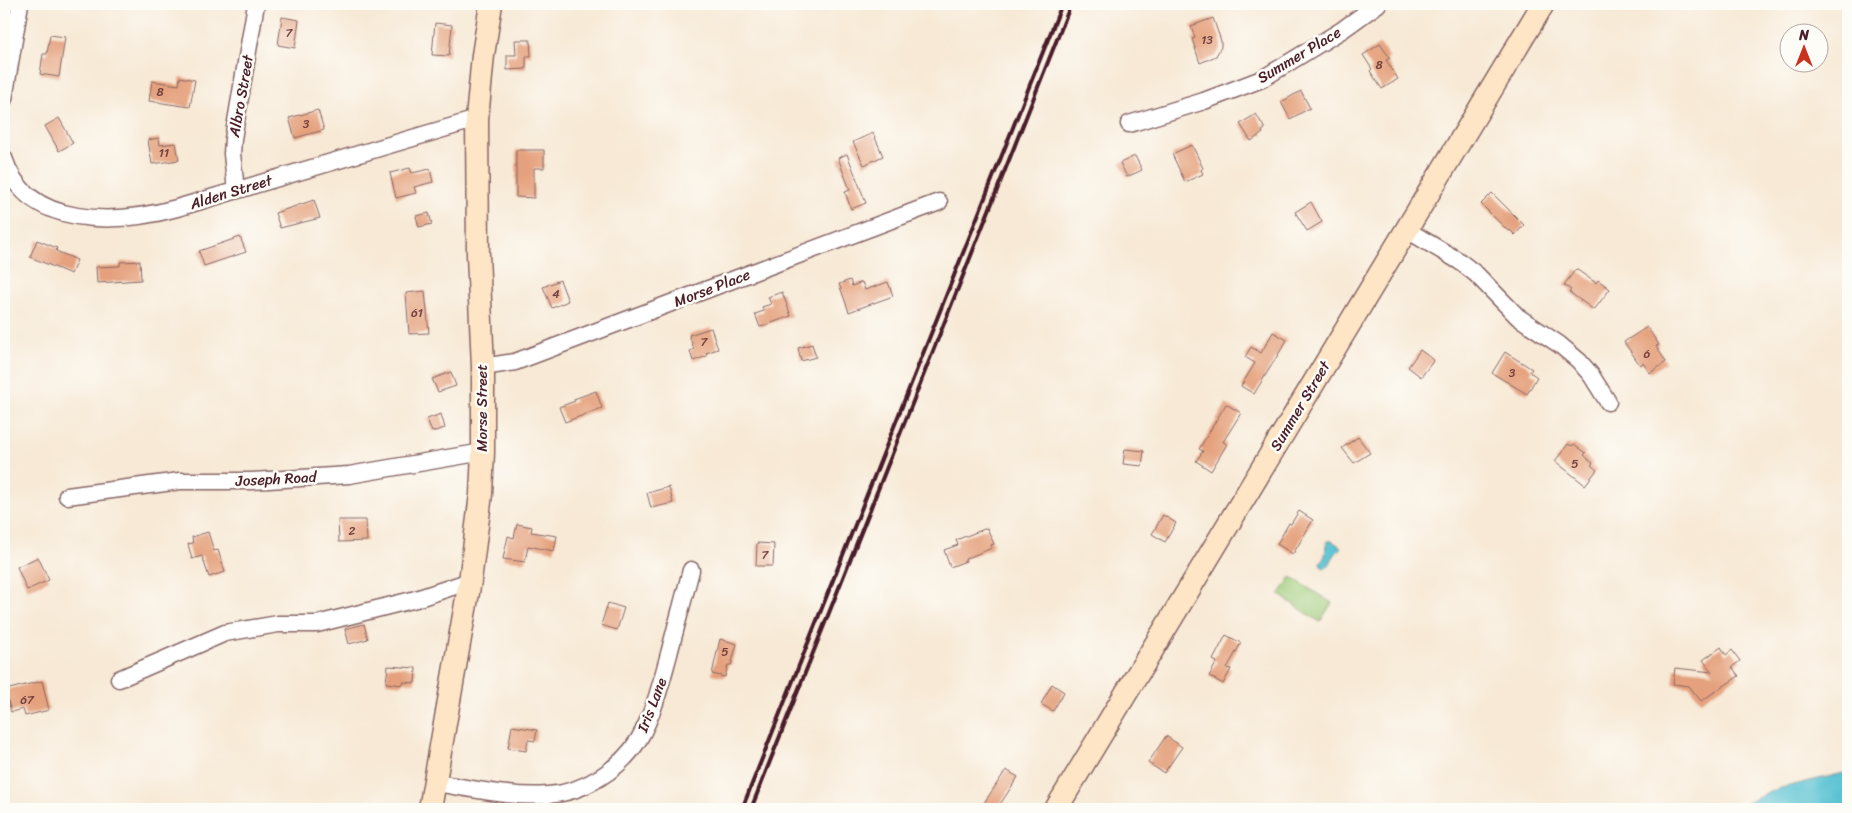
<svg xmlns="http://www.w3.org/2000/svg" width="1852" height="813" viewBox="0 0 1852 813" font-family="Sriracha,sans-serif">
<rect width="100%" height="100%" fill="#fdfcf7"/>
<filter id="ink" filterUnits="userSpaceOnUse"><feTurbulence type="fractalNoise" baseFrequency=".02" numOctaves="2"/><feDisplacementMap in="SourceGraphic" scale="10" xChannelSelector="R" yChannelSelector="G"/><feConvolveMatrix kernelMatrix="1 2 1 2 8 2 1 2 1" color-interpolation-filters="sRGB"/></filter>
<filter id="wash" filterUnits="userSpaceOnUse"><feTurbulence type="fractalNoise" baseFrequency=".0096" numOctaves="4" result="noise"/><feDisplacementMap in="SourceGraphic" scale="20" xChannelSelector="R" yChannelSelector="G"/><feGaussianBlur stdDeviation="1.12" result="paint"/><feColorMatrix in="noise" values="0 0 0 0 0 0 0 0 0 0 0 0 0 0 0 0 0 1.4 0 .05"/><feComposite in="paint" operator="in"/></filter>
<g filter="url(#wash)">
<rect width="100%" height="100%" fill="#f7e9d5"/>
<path fill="#9dc976" stroke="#747450" d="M1291,577L1332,603L1320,622L1279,595Z"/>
<path fill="#57c1d2" stroke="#50707e" d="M1328,541H1332L1341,547C1336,553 1331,559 1329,566L1325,568L1322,567L1320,563L1325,556L1326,545Z
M1848,772V809H1733L1777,789Z"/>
<g id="blocks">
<path fill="#e5a17d" d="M282,17L299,20L295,48L278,45Z
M1213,18L1221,41V47L1216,56L1200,63L1192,39L1195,38L1191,26Z
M435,23L452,25L449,56L432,55Z
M50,35L65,37L59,77L40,74L43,54H47Z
M515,40H530L531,56H526V69L507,70V55H516Z
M1380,44L1390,58L1386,60L1398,79L1382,89L1370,71L1372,69L1363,55Z
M180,77L195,80L190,107L149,101L152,81L179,85Z
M1301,91L1310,108L1290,119L1281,102Z
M318,110L324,130L295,138L289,118Z
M1256,114L1265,129L1262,131L1263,133L1251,141L1240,124Z
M59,118L73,143L59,151L45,126Z
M873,133L883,156L864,165L853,142Z
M159,138L160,145L176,143L179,160L152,164L148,140Z
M1192,145L1203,168L1201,170L1203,174L1185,182L1172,154Z
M516,150H544V168H534V198L516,197Z
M847,154L866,203L851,209L845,192L850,190L838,158Z
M1135,156L1142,170L1127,177L1120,163Z
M410,168L412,173L430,169L433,182L414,187L416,193L396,198L390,173Z
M1492,193L1524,225L1515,235L1510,230L1508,231L1481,204Z
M314,200L320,218L280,228L275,213Z
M1311,202L1322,222L1307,231L1295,212Z
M429,213L432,224L419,227L416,216Z
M240,237L246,252L204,266L199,251Z
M37,240L57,248L56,251L77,260L71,274L30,257Z
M140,261L141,280L97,283L96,267L120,266V262Z
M1576,269L1596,283L1598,280L1610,289L1594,310L1569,292L1571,290L1564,285Z
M560,280L568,301L552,308L543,287Z
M850,280L852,286L862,282L865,290L888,282L893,296L849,312L839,284Z
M425,291L429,333L409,334L406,293Z
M782,292L791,316L760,327L755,314L764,311L762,307L771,304L768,297Z
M1647,327L1659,345L1656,346L1666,362L1650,373L1643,363L1640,365L1624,342Z
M711,328L718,349L706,353L707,356L693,361L690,351L694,349L689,335Z
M1273,332L1287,340L1254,394L1241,386L1255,363L1245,357L1251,347L1261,353Z
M812,344L816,357L801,361L798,348Z
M1420,350L1434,360L1421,377L1408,367Z
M1505,352L1532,369L1530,372L1537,377L1527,394L1492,373Z
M451,372L456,386L438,392L432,379Z
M596,391L602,408L565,422L559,407L575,401L574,399Z
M1226,404L1241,413L1223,442L1227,444L1211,471L1196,461L1203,451L1199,449Z
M441,414L445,428L432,432L427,419Z
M1358,437L1370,453L1354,463L1342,448Z
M1568,444L1572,446L1574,444L1586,453L1584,455L1593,463L1591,465L1597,470L1585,485L1555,461Z
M1125,449L1144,451L1142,466L1123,464Z
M669,487L673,503L651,508L647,493Z
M1299,511L1313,520L1293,554L1277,544L1289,523L1291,524Z
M1163,515L1176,523L1165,542L1152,534Z
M338,520H366L367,541L339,542Z
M517,524L532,527L531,532L557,536L554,551L528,546L525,562L503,559L508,536L514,538Z
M987,528L994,544L991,545L992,548L965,559L966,561L950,567L944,550L958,545L956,540Z
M208,532L214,551L218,550L225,572L209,577L202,556L192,559L188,544L193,543L192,537Z
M757,543L774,544L773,566H756Z
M38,557L49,580L27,590L17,567Z
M608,603L624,608L617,630L601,625Z
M364,624L368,639L349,644L345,629Z
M1226,635L1241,643L1227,668L1231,669L1223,684L1209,676L1217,662L1213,660Z
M720,639L737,644L731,665H728L725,677L712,674Z
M1721,647L1726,655L1732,650L1740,661L1732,667L1739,676L1701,701L1689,686L1673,684L1675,668L1712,672L1703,660Z
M388,666L416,668L415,683L403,682V685L386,683Z
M42,681L49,710L25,716L23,709L11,712L5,690Z
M1052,684L1064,692L1053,711L1041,704Z
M512,726L537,730L535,741L528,740L526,751L508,748Z
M1166,736L1182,747L1164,773L1148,763Z
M1006,770L1018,777L997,809H980Z"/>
</g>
</g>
<g filter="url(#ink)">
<use href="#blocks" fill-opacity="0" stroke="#876666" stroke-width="1"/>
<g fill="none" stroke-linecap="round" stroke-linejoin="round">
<defs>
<path id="street" d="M4,99L20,4
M1129,124L1204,101L1262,79L1342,30L1378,4
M4,158C26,230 119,224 177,208L477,119
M236,190L232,154L233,139L256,4
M1407,230L1459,261L1476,274L1518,317L1560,345L1579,361L1591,375L1608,402
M483,367L515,362L939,202
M67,496L180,481H252L349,475L483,452
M119,679L225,633L278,624H317L416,599L470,581
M435,783C472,788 511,798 548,795C583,793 621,769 639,739C654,713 661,683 669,654C676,626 684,598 691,570"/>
<path id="secondary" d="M430,809L470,581L481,494L483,452V367L478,255L477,119L483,55L491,4
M1056,809L1543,4"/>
</defs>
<use href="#street" stroke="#876666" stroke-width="19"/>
<use href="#secondary" stroke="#876666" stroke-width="25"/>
<use href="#street" stroke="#fff" stroke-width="16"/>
<use href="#secondary" stroke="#fde5c5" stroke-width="22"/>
<path stroke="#4a1f2b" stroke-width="4" d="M742,809L1062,4
M751,809L1071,4"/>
</g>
</g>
<g text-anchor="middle" stroke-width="5" stroke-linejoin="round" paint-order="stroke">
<g font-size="12" fill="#714040">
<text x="289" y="37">7</text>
<text x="1207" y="44">13</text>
<text x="1379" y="69">8</text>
<text x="160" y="96">8</text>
<text x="306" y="128">3</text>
<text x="164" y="157">11</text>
<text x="556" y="298">4</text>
<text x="417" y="317">61</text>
<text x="704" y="346">7</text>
<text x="1647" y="358">6</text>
<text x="1512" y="377">3</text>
<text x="1575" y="468">5</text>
<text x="352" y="535">2</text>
<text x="765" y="559">7</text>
<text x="725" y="656">5</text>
<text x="27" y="704">67</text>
</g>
<g font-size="15" fill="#4a1f2b" stroke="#fdfcf7">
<text transform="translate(1299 55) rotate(-31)" y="5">Summer Place</text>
<text transform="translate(241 96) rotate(-80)" y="5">Albro Street</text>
<text transform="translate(231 192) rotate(-17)" y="5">Alden Street</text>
<text transform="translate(712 288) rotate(-21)" y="5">Morse Place</text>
<text transform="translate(1300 406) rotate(-59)" y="5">Summer Street</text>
<text transform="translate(482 408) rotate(-90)" y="5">Morse Street</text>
<text transform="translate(276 479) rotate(-3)" y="5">Joseph Road</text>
<text transform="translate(652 705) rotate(-69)" y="5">Iris Lane</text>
</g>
</g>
<rect width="1852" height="813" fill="none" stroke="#fdfcf7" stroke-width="20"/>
<g transform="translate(1804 48)"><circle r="24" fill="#fdfcf7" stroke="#b5a4a5"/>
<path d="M0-4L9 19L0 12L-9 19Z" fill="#c8321e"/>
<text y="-8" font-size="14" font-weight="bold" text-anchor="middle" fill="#4a1f2b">N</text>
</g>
</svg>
